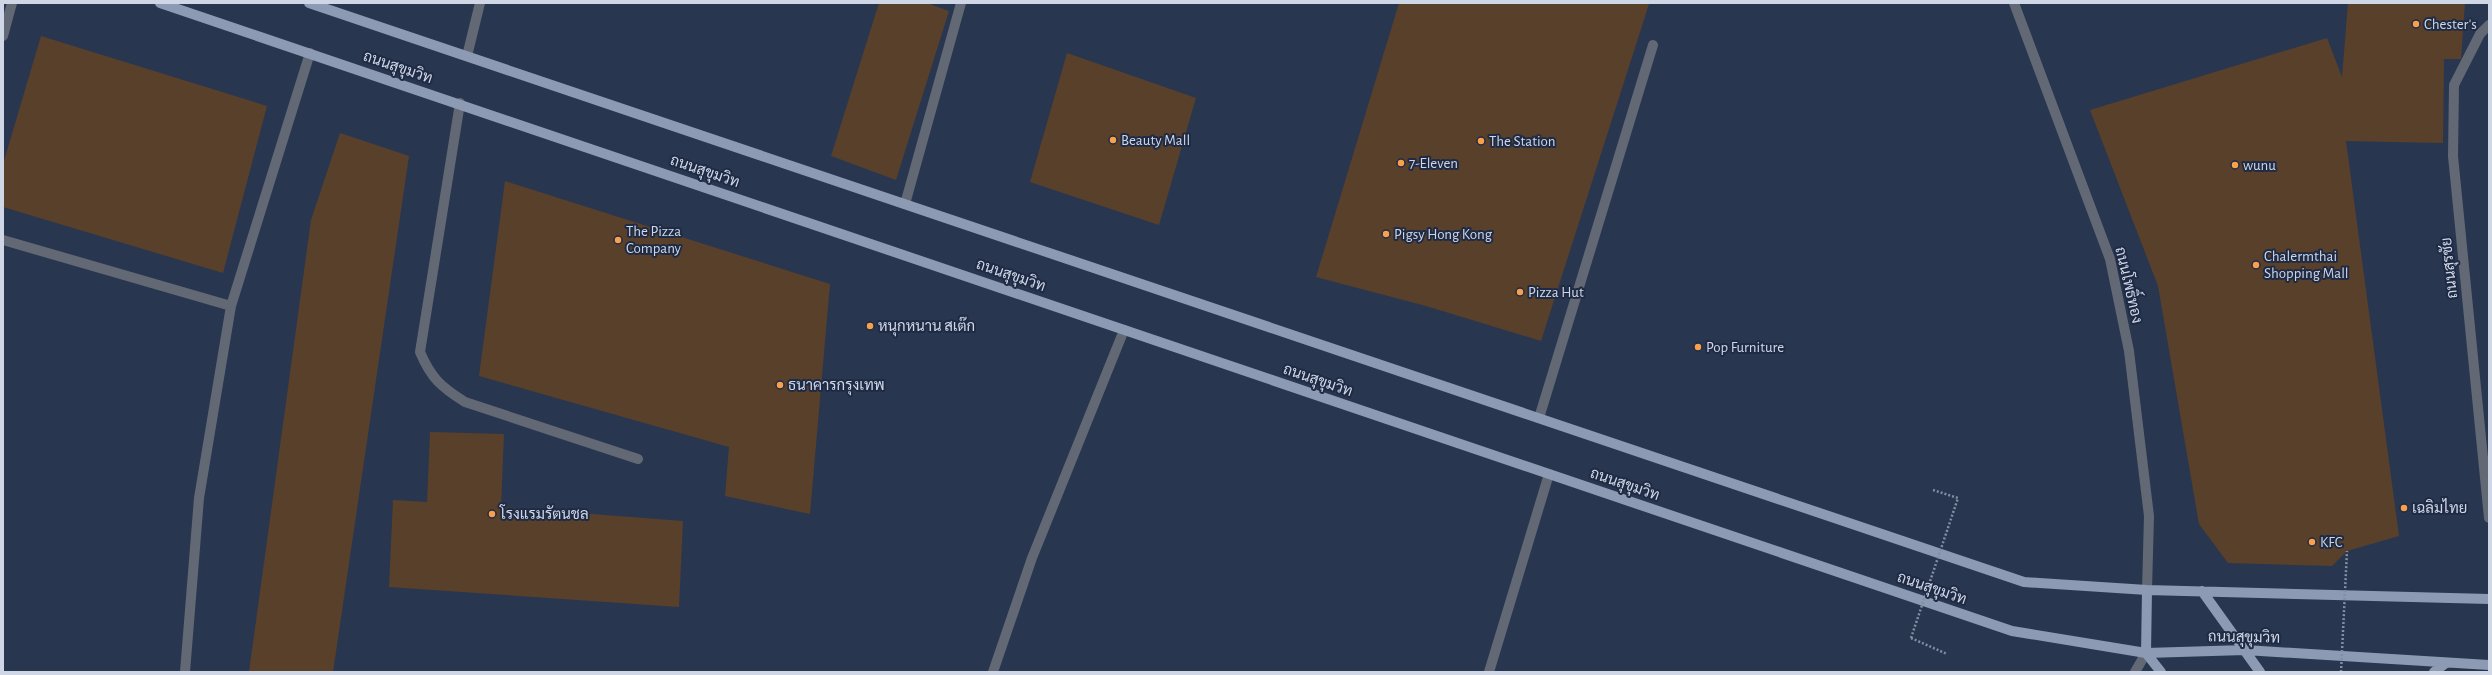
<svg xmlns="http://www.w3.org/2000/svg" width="2492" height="675" viewBox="0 0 2492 675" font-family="'Alegreya Sans',Sarabun,sans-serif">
<rect width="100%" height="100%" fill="#29364f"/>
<path fill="#59402b" d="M879,3H927L949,11L896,180L831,156Z
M1399,3L1649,4L1541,341L1426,306L1316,277Z
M2348,3H2465L2461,59H2444L2443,143L2346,141L2399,536L2347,551L2332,566L2228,563L2199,524L2158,286L2090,110L2327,38L2342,77Z
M41,36L267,106L223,273L3,207V164Z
M1067,53L1196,98L1159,225L1030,182Z
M340,133L409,156L333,672H249L311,220Z
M505,181L830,284L810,514L725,496L729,447L479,376Z
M430,432L504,434L501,507L683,521L679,607L389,587L393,500L427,502Z"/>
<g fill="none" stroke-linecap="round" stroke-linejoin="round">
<path stroke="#848ea2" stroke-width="2.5" stroke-dasharray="2 2" stroke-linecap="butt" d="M1933,490L1958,498
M1911,638L1947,654"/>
<path stroke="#626975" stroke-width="10" d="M1539,418L1653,45
M1489,672L1549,474"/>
<path stroke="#626975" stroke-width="10" d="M3,36L12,3
M467,56L480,3
M460,103L420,352C431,378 441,387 465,402L638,459
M905,204L961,3
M3,240L231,306
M185,672L199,498L231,306L310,53
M993,672L1032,558L1124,330"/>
<path stroke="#626975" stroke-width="10" d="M2014,3L2110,259L2129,351L2149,516L2147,590
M2489,25L2480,34L2454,85L2453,156L2489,518
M2135,672L2146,653"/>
<path stroke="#8d9ab3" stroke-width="10" d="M160,3L2012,631L2146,653L2245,650L2489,665
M309,3L2024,582L2147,590L2489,599
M2202,591L2260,672
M2146,653L2147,590
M2146,653L2161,672
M2434,672L2446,663"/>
<path stroke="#848ea2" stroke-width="2.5" stroke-dasharray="2 2" stroke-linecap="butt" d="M1911,638L1958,498
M2341,672L2347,551"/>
</g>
<g fill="#f9a04c" stroke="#1f2b44" stroke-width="1.5">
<circle cx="2416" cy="24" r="4"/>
<circle cx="1113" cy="140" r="4"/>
<circle cx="1481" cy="141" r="4"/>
<circle cx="1401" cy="163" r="4"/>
<circle cx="2235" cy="165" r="4"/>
<circle cx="1386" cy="234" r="4"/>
<circle cx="618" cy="240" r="4"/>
<circle cx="2256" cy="265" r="4"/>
<circle cx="1520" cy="292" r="4"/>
<circle cx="870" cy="326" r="4"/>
<circle cx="1698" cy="347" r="4"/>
<circle cx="780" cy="385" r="4"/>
<circle cx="2404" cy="508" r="4"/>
<circle cx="492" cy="514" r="4"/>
<circle cx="2312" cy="542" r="4"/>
</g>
<g text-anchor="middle" stroke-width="4" stroke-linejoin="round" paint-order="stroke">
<g font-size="15" fill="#cfd7e7" stroke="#1f2b44" text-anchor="start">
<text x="2424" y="29">Chester's</text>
<text x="1121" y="145">Beauty Mall</text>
<text x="1489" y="146">The Station</text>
<text x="1409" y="168">7-Eleven</text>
<text x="2243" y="170">wunu</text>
<text x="626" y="236">The Pizza<tspan x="626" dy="17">Company</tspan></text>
<text x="1394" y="239">Pigsy Hong Kong</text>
<text x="2264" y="261">Chalermthai<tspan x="2264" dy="17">Shopping Mall</tspan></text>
<text x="1528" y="297">Pizza Hut</text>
<text x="878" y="331">หนุกหนาน สเต๊ก</text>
<text x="1706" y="352">Pop Furniture</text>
<text x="788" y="390">ธนาคารกรุงเทพ</text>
<text x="2412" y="513">เฉลิมไทย</text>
<text x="500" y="519">โรงแรมรัตนชล</text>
<text x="2320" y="547">KFC</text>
</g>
<g font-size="15" fill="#cfd7e7" stroke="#1f2b44">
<text transform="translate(398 67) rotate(19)" y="5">ถนนสุขุมวิท</text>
<text transform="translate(705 171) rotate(19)" y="5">ถนนสุขุมวิท</text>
<text transform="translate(2449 268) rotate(-96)" y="5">ถนนสุรชัย</text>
<text transform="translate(1011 275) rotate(19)" y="5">ถนนสุขุมวิท</text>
<text transform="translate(2129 285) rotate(77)" y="5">ถนนโพธิ์ทอง</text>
<text transform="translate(1318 380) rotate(19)" y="5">ถนนสุขุมวิท</text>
<text transform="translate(1625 484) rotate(19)" y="5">ถนนสุขุมวิท</text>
<text transform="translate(1932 588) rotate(19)" y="5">ถนนสุขุมวิท</text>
<text transform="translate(2244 637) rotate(1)" y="5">ถนนสุขุมวิท</text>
</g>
</g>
<rect width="2492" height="675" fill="none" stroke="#cfd7e7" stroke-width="8"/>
</svg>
